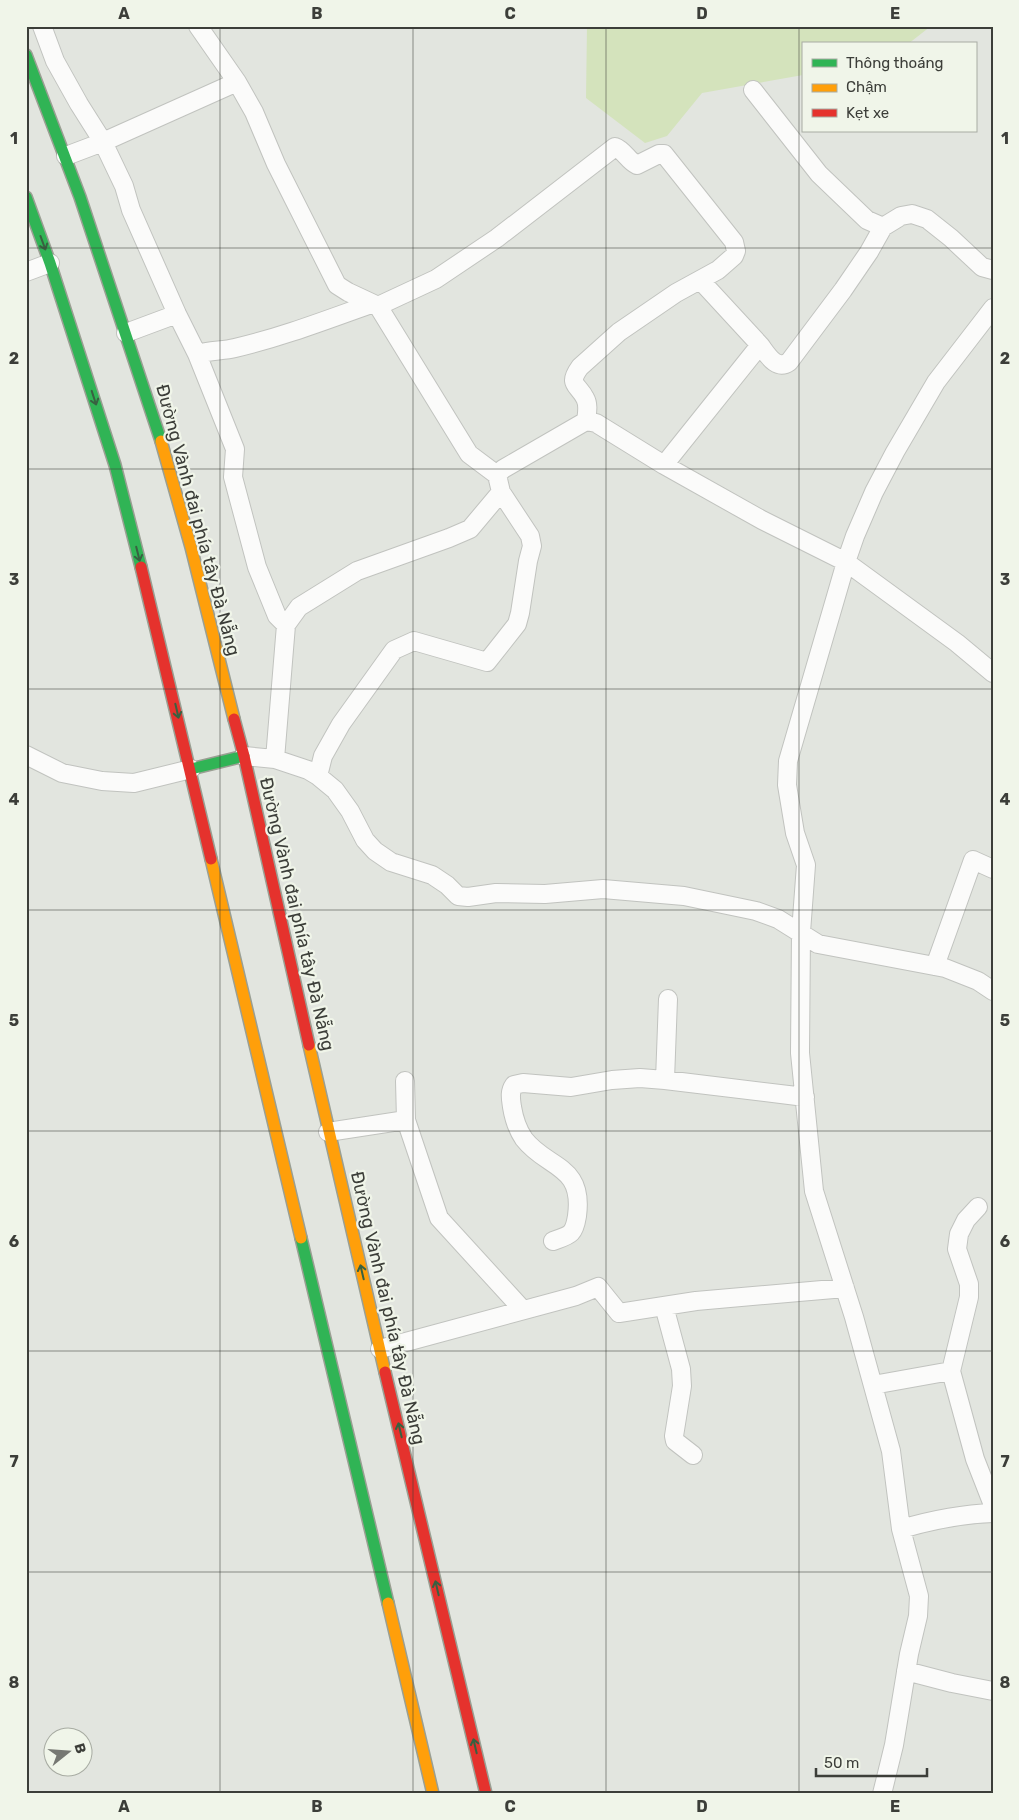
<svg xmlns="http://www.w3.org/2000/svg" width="1019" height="1820" viewBox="0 0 1019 1820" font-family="Rubik,sans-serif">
<rect width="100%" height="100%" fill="#e2e5df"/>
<path fill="#d4e3bc" d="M587,26H931L908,44H803V75L702,93L667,136L645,143L586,98Z"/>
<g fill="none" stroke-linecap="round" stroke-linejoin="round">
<defs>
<path id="street" d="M42,26L55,61L79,104L103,142L124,186L131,210L177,314L197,354L235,449L233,477L257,567L277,616L286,625L275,759
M198,26L237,82L254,112L276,164L337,285L348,292L378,306L469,454L497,475L503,469L586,421L596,423L664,465L762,520L846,562L957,643L993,673
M753,90L819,174L867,220L883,227
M66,156L103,142L237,82
M26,272L50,263
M378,306L436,279L497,238L615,147C624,150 628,161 637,165L659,154H664L734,242L736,251L734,256L718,270L676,293L619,332L580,367C567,385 578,384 585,398C589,405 587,413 586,421
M126,333L177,314
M760,345C767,354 776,371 789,362L843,290L869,252L883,227L901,216L912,214L927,219L951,238L982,267L993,270
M197,354C210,350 223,351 235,348C282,337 326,320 371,304
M664,465L760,345L701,281
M286,625L299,607L357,571L449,538L470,529L501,492
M26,755L62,773L102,781L134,783L191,769
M244,756L275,759L308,770L318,776L335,790L350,811L365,840L375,851L391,862L432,875L447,885L458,896L468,897L496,893L545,894L603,889L684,896L756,911L778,919L818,944L945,968L978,981L993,991
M318,776L323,756L341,724L394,650L414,641L487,662L517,624L520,613L528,561L532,546L530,536L501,492L497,475
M935,966L973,860L993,869
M665,1080L668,999
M405,1081L406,1120
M328,1132L406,1120L439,1218L523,1310
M978,1207L966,1220L959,1234L957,1249L969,1284V1297L951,1371L975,1459L993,1505
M553,1241C570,1235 574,1235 577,1216C584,1164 547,1169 524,1139C517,1129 514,1119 512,1107C511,1099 509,1092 514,1085L523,1083L571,1087L612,1080L640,1078L665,1080L805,1097
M664,1306L681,1369L682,1386L674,1436L675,1441L693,1455
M380,1349L576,1296L598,1287L619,1313L696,1301L845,1288
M873,1385L951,1371
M901,1529C932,1520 960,1514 993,1513
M906,1671L952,1683L993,1691
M882,1794L894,1745L909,1654L918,1616L919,1596L901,1529L891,1451L854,1317L814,1191L800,1053L801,932L806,865L795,833L787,785L788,761L846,562L855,536L874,492L895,452L936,382L993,308"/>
<path id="fast" d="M26,55L80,197L161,441
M26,197L50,263L115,465L141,567
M191,769L244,756
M301,1238L388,1603"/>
<path id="slow" d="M161,441L191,547L234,719
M211,859L301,1238
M309,1045L385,1372
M388,1603L433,1794"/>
<path id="jam" d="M141,567L211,859
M234,719L244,756L309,1045
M385,1372L486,1794"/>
</defs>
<use href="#street" stroke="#c1c3bf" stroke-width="20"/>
<use href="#fast" stroke="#9a9f93" stroke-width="14"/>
<use href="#slow" stroke="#9a9f93" stroke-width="14"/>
<use href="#jam" stroke="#9a9f93" stroke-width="14"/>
<use href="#street" stroke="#fbfbfa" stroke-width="18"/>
<use href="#fast" stroke="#30b455" stroke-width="11"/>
<use href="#slow" stroke="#ff9f0a" stroke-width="11"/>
<use href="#jam" stroke="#e5322d" stroke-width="11"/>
</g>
<defs><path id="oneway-shaft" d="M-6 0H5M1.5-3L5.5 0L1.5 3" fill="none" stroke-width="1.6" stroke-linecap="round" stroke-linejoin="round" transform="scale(1.25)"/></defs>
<g stroke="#386141">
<use href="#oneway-shaft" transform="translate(43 243) rotate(70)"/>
<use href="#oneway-shaft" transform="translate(94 398) rotate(72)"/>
<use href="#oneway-shaft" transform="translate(138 554) rotate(76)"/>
<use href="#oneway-shaft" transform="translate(177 711) rotate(77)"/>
<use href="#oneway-shaft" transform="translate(362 1272) rotate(-103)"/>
<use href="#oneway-shaft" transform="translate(400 1430) rotate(-103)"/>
<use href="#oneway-shaft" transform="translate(437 1588) rotate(-103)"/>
<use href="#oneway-shaft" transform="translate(475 1746) rotate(-103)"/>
</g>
<path fill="none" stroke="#3c3e39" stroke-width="1" stroke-opacity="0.55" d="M220,26V1794M413,26V1794M606,26V1794M799,26V1794M26,248H993M26,469H993M26,689H993M26,910H993M26,1131H993M26,1351H993M26,1572H993"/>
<g text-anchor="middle" stroke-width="4.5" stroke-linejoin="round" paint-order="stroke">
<g font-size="18" fill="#3c3e39" stroke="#f0f5e9">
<text transform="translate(198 520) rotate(75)" y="6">Đường Vành đai phía tây Đà Nẵng</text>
<text transform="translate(297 914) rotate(77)" y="6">Đường Vành đai phía tây Đà Nẵng</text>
<text transform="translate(388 1308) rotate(77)" y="6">Đường Vành đai phía tây Đà Nẵng</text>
</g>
</g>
<rect width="1019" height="1820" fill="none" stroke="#f0f5e9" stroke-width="55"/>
<rect x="802" y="42" width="175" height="90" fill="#f0f5e9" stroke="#a8aca3"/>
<rect x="812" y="59" width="25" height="8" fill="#30b455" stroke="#a8aca3"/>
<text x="846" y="68" font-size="15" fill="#3c3e39">Thông thoáng</text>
<rect x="812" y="84" width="25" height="8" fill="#ff9f0a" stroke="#a8aca3"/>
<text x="846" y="92" font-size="15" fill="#3c3e39">Chậm</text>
<rect x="812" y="109" width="25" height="8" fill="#e5322d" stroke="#a8aca3"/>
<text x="846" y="118" font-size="15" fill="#3c3e39">Kẹt xe</text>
<g transform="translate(68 1752) rotate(73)"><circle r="24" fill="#f0f5e9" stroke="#a8aca3"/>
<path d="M0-4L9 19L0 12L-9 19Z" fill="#767873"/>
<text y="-8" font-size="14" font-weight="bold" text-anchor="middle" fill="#3c3e39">B</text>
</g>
<path d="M816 1768v8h111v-8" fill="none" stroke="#3c3e39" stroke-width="2.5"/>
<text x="824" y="1768" font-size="15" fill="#3c3e39" stroke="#f0f5e9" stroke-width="4" paint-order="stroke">50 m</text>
<rect x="28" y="28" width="964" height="1764" fill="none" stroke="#3c3e39" stroke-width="2"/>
<g font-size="16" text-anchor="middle" font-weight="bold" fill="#3c3e39">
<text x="124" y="19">A</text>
<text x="317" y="19">B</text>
<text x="510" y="19">C</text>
<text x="702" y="19">D</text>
<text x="895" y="19">E</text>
<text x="14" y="144">1</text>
<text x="1005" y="144">1</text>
<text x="14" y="364">2</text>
<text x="1005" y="364">2</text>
<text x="14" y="585">3</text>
<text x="1005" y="585">3</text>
<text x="14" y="805">4</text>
<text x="1005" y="805">4</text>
<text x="14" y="1026">5</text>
<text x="1005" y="1026">5</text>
<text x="14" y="1247">6</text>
<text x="1005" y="1247">6</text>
<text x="14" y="1467">7</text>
<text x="1005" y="1467">7</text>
<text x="14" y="1688">8</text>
<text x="1005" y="1688">8</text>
<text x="124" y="1812">A</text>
<text x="317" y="1812">B</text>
<text x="510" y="1812">C</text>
<text x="702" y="1812">D</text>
<text x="895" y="1812">E</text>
</g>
</svg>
